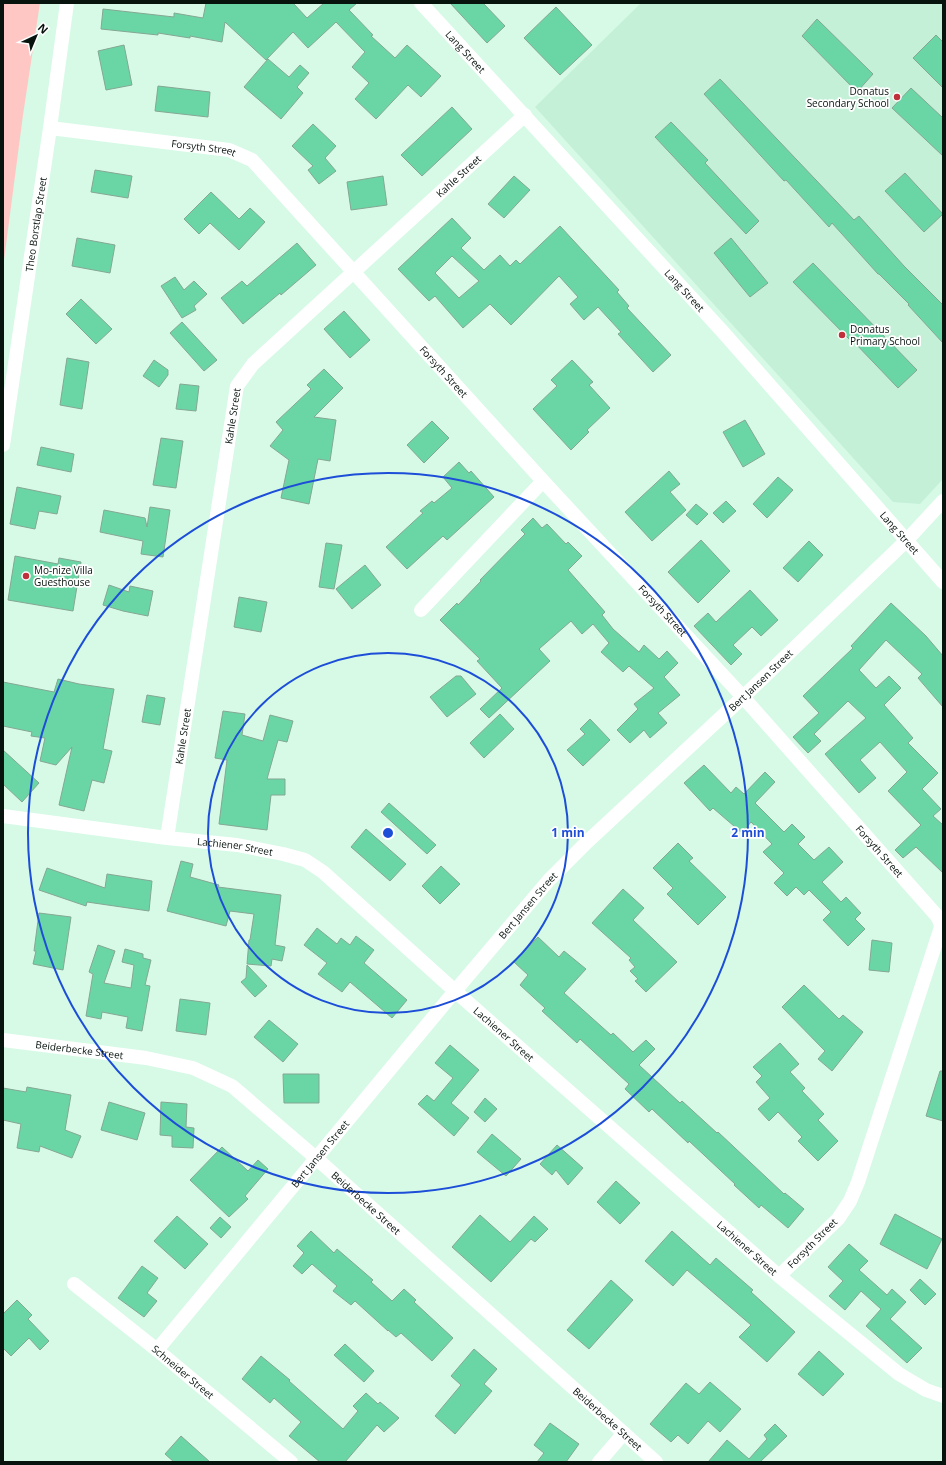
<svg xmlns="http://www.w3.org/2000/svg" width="946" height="1465" viewBox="0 0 946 1465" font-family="'Open Sans',sans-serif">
<rect width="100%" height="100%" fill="#d6fae6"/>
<path fill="#c4f0d8" d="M641,3H943V479L920,504L893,502L535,107Z"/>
<path fill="#ffc7c4" d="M3,3H40L23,115L3,268Z"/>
<path fill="#6bd6a5" stroke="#84a794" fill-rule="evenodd" d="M206,3H293L307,18L324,3H357L349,10L373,35L371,36L395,58L407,45L441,76L421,97L408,85L376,119L355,99L369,83L352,67L365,52L336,22L308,48L293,32L266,60L225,22L222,42L190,36V38L158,33V35L101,29L103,9L174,17V13L203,18Z
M450,3H483L505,26L487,43Z
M556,7L592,45L560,75L524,38Z
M817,19L873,74L857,92L802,36Z
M936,35L943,42V88L913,58Z
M124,45L132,85L106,90L98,51Z
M268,59L289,77L300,65L309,73L297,87L303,93L281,119L244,87Z
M720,79L854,220L859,216L904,266L943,305V343L908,305L909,304L879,274H878L832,223L829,227L786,180L784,181L704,94Z
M158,86L210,92L208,117L155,111Z
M911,88L943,118V156L892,108Z
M452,107L472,129L422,176L401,155Z
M671,122L708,160L705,163L759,221L746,234L655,137Z
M313,124L336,146L325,158L336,171L319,184L308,170L313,166L292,146Z
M95,170L132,176L128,198L91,192Z
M905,173L943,214L924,232L885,191Z
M383,176L387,205L351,210L347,182Z
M514,176L530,190L504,218L488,204Z
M211,192L239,219L250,208L265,222L239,250L210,223L199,234L184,219Z
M452,218L471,238L461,248L484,270L500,255L510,266L516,260L520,264L560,226L619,290L617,292L629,306L627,308L671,355L653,372L618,334L621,332L598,307L584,320L570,304L578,297L559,276L511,325L490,304L463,328L435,296L429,301L398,269ZM452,256L479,281L459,298L435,273Z
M77,238L115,245L110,273L72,266Z
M731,238L768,283L750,297L714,253Z
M297,243L316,265L281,295L280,293L243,324L221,298L242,281L247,286Z
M813,263L917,370L898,388L852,340L851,341L793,282Z
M175,277L184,290L194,281L207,294L194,306L196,310L182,318L161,286Z
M81,299L112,329L96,344L66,314Z
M344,311L370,340L350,358L324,329Z
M182,322L217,360L204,371L170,333Z
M67,358L89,362L82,409L60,405Z
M154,360L168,370V375L159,387L143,376Z
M572,360L593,382L589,385L610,408L587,430L589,432L571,450L533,409L557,386L551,380Z
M324,369L343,388L314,417L336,420L330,461L318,459L309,504L281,498L289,460L270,446L283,430L276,422L311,389L307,385Z
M180,384L199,386L196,411L176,409Z
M745,420L765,454L743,467L723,432Z
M432,421L449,438L424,463L407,445Z
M161,438L183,441L176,488L153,485Z
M41,447L74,454L71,472L37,465Z
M459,462L469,473L471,471L494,497L447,540L443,536L407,569L386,547L423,513L420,511L432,501L434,503L452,488L443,477Z
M669,471L680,484L670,492L686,510L652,541L625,512Z
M778,477L793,490L767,518L753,504Z
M17,487L61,496L57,514L39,511L35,529L10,524Z
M726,501L736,511L723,523L713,513Z
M696,504L708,514L697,525L686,515Z
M150,507L170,510L163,557L141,554L143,541L100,532L104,510L145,518L147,527Z
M533,518L542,528L547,524L566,544L568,542L582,556L568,570L605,612L602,615L613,629L639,652L644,645L659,659L667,651L678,663L664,677L680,695L658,713L667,723L650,738L644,730L630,743L617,730L638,709L634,704L654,688L629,666L623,672L601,652L609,643L593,624L582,634L571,621L539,649L550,661L489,718L480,709L502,688L477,661L480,659L440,620L457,603L458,605L481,581L480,580L525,534L521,530Z
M701,540L730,571L698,603L668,572Z
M809,541L823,555L798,582L783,568Z
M326,543L342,545L334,589L319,587Z
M15,556L58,564L59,558L81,562L73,611L8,600Z
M365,565L381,585L352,609L336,589Z
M109,585L129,592L130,586L153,591L148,616L123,611L103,605Z
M750,590L778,620L761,636L752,627L733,645L742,654L731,665L694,626L708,613L716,622Z
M239,597L267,602L261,632L234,627Z
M891,603L926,636L943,656V707L918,678L922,674L886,640L859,670L876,688L889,676L901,688L884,705L913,738L908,743L938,773L922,789L941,809L933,816L943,825V873L916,847L903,858L895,850L921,825L888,791L907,772L880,742L860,760L876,778L859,793L825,754L866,718L848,701L814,734L821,741L808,753L793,737L819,713L803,696L853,648L851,646Z
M456,676H461L476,694L447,717L430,697Z
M58,679L79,684L114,689L103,749L112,751L104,783L92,780L84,811L59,805L72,747L56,765L40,761L45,738L31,736L32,732L3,726V682L54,692Z
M147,695L165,698L160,725L142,722Z
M223,711L245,714L242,735L263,741L270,715L293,721L287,742L278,740L267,779H285V795H271L267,830L219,824L227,760L215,758Z
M500,714L514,729L484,758L470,743Z
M590,719L610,740L583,766L567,750L585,734L580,729Z
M3,750L39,783L22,802L3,784Z
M704,765L731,793L736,787L744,794L765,772L775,782L755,803L784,832L792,824L805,837L798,844L814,860L829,847L843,862L822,882L841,902L846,897L861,913L855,919L865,929L848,946L823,920L831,912L809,890L804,895L796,887L787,896L774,883L784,873L763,852L772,844L751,822L742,833L713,808L710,811L684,783Z
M389,803L436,845L427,854L381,812Z
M366,829L406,864L390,881L351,847Z
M678,843L693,858L689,861L726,897L698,925L667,894L673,888L653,868Z
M181,861L193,864L190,877L219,885L218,887L281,895L275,945L285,947L282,961L272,959L271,966L247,964L249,940H250L254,914L230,911L226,926L167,911Z
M441,866L460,884L440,904L422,886Z
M47,868L105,888L107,874L152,881L149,911L87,902L86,906L39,890Z
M623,889L644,908L633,920L677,962L646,992L635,981L638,979L630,971L635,967L629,960L631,958L592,923Z
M39,913L71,917L63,970L33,964L36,951H34Z
M317,928L337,944L341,938L350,945L356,936L374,950L364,963L407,1000L392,1018L350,982L342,992L318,974L327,963L304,945Z
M538,937L559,957L564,951L586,969L564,993L611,1035L613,1033L633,1052L646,1040L655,1049L639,1065L680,1103L682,1101L717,1133L718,1132L784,1194L785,1193L804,1209L788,1228L761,1205L759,1208L734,1185L735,1184L689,1141L688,1143L652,1109L649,1112L625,1089L629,1084L580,1039L577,1043L542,1011L545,1008L520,985L528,975L514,962Z
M872,940L892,943L889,972L869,970Z
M98,945L115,951L104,983L131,988L134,965L122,962L125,949L143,954V958L151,960L145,985L150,986L142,1031L126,1028L128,1017L102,1012L101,1019L86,1016L93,974L89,972Z
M247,965L267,986L255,997L241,982L246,978Z
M804,985L839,1019L843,1015L863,1032L832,1071L818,1059L825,1051L782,1007Z
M180,999L210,1003L206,1035L176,1031Z
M269,1020L298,1044L283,1062L254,1037Z
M780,1043L799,1064L790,1072L805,1088L802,1091L824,1114L818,1120L838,1141L818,1161L798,1141L802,1137L778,1112L769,1121L758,1109L770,1098L756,1082L762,1076L753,1067Z
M450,1045L479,1070L451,1103L469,1118L454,1136L418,1104L427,1095L434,1101L453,1078L435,1063Z
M940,1071H943V1121L926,1116Z
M283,1074H319V1103H284Z
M27,1087L71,1095L65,1130L81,1136L72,1158L40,1146L39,1152L17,1148L21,1124L3,1120V1088L26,1092Z
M485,1098L497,1109L485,1122L474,1112Z
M109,1102L145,1113L137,1140L101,1130Z
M161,1102L187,1104L186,1127L194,1128L193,1148L172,1147V1136L160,1135Z
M492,1134L521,1159L506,1176L477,1152Z
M557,1145L583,1168L568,1185L556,1170L552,1175L540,1164Z
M222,1147L248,1171L258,1160L268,1169L245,1196L248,1199L229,1217L190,1180Z
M616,1181L640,1203L620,1224L597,1202Z
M895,1214L942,1239L927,1269L880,1244Z
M480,1215L510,1242L534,1216L548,1229L535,1242L531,1239L491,1282L452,1247Z
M177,1216L208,1244L185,1269L154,1241Z
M220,1217L231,1227L221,1238L210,1228Z
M311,1231L334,1253L337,1249L373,1280L371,1282L392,1301L404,1289L416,1300L414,1302L453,1338L432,1361L401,1333L396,1337L388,1330V1331L355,1301L351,1305L333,1291L337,1286L312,1264L302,1274L293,1266L304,1253L297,1246Z
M672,1231L710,1265L716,1258L753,1290L751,1292L795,1332L767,1362L739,1337L751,1325L687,1270L673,1286L645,1261Z
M849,1244L868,1261L859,1270L887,1295L892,1289L906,1302L890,1319L922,1348L907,1363L866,1326L881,1309L861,1291L845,1310L829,1296L843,1281L828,1267Z
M142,1266L158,1278L147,1293L157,1301L144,1317L118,1298Z
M920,1279L936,1294L925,1305L910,1290Z
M611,1280L633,1300L589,1349L567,1330Z
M17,1300L32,1315L28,1319L49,1341L40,1350L29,1338L11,1356L3,1348V1314Z
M345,1344L374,1371L364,1382L334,1355Z
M474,1349L497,1369L484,1384L492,1391L455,1434L435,1416L461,1385L451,1376Z
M819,1351L844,1374L823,1396L798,1374Z
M261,1356L290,1380L289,1381L343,1429L358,1411L353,1406L366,1393L378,1404L380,1402L399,1418L384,1432L377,1425L345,1462H320L289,1436L301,1422L274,1398L270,1403L242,1379Z
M710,1382L741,1409L720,1432L708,1421L688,1444L678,1435L671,1442L650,1424L686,1383L699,1394Z
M550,1423L579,1444L566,1462H537L544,1453L534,1445Z
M775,1424L787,1436L760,1462H708L727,1440L749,1459L767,1439L764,1435Z
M181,1436L210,1462H174L165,1454Z"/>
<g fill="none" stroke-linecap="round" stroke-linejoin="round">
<g stroke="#fff" stroke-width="14">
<path id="s1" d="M421,3L722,331L943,582"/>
<path id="s2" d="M50,128L229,150L252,160L543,481L743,697L937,916L940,922L941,927L858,1182L850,1201L838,1219L779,1276"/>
<path id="s3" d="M3,445L50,128L67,3"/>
<path d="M421,610L543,481"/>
<path id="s4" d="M3,816L167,838L237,845L283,854L305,860L323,872L455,991L779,1276L899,1374L926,1390L943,1396"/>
<path id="s5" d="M167,838L237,386L253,364L525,115"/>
<path id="s6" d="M3,1040L146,1058L193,1068L232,1086L316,1158L656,1462"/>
<path id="s7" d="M74,1284L157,1350L291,1462"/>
<path id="s8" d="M157,1350L455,991L549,880L587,842L743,697L906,541L943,501"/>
<path d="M599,1462L624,1433"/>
</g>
</g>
<g fill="none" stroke="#1d4ed8" stroke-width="2">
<circle cx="388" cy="833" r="180"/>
<circle cx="388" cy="833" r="360"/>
</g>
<g fill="#c0303a" stroke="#fff" stroke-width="1.5">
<circle cx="897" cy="97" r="4"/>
<circle cx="842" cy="335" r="4"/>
<circle cx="26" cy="576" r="4"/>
</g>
<g text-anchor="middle" stroke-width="3.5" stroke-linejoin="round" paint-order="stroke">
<g font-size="10" fill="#07130d" stroke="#fff">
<text dy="4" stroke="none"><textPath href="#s1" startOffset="66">Lang Street</textPath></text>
<text dy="4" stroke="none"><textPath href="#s2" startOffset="155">Forsyth Street</textPath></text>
<text dy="4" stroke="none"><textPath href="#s5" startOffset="763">Kahle Street</textPath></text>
<text dy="4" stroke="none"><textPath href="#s3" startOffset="223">Theo Borstlap Street</textPath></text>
<text dy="4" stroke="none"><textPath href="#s1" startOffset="390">Lang Street</textPath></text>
<text dy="4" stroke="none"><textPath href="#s2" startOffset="491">Forsyth Street</textPath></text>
<text dy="4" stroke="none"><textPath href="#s5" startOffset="427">Kahle Street</textPath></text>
<text dy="4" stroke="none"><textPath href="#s1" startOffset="714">Lang Street</textPath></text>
<text dy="4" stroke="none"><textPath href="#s2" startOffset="815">Forsyth Street</textPath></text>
<text dy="4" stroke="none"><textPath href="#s8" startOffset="903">Bert Jansen Street</textPath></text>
<text dy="4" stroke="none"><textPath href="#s5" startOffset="103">Kahle Street</textPath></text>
<text dy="4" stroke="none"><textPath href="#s4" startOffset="234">Lachiener Street</textPath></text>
<text dy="4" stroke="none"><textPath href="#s2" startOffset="1139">Forsyth Street</textPath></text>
<text dy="4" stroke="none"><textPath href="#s8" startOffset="579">Bert Jansen Street</textPath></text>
<text dy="4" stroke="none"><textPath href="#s4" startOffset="570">Lachiener Street</textPath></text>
<text dy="4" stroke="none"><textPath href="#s6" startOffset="77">Beiderbecke Street</textPath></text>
<text dy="4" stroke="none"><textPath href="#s8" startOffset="255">Bert Jansen Street</textPath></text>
<text dy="4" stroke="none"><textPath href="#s6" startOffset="413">Beiderbecke Street</textPath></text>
<text transform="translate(812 1243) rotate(-45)" y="4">Forsyth Street</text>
<text dy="4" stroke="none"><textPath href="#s4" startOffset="894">Lachiener Street</textPath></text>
<text dy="4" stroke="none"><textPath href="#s7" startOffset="140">Schneider Street</textPath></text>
<text dy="4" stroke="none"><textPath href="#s6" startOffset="737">Beiderbecke Street</textPath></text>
</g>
<g font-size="10" fill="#07130d" stroke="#fff" text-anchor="start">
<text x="889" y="95" text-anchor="end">Donatus<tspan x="889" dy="12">Secondary School</tspan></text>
<text x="850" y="333">Donatus<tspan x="850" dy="12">Primary School</tspan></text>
<text x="34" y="574">Mo-nize Villa<tspan x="34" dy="12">Guesthouse</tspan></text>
</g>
</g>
<circle cx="388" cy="833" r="6" fill="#1d4ed8" stroke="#fff" stroke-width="2"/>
<g font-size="12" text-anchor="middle" font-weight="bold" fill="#1d4ed8" stroke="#fff" stroke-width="3.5" stroke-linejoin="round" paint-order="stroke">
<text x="568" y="837">1 min</text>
<text x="748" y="837">2 min</text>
</g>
<rect width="946" height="1465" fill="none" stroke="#07130d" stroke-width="8"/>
<g transform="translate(36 36) rotate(44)" stroke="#ffffff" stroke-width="3" paint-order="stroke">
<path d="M0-3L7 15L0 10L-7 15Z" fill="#07130d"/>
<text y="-6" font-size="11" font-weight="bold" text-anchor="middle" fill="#07130d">N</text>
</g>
</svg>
